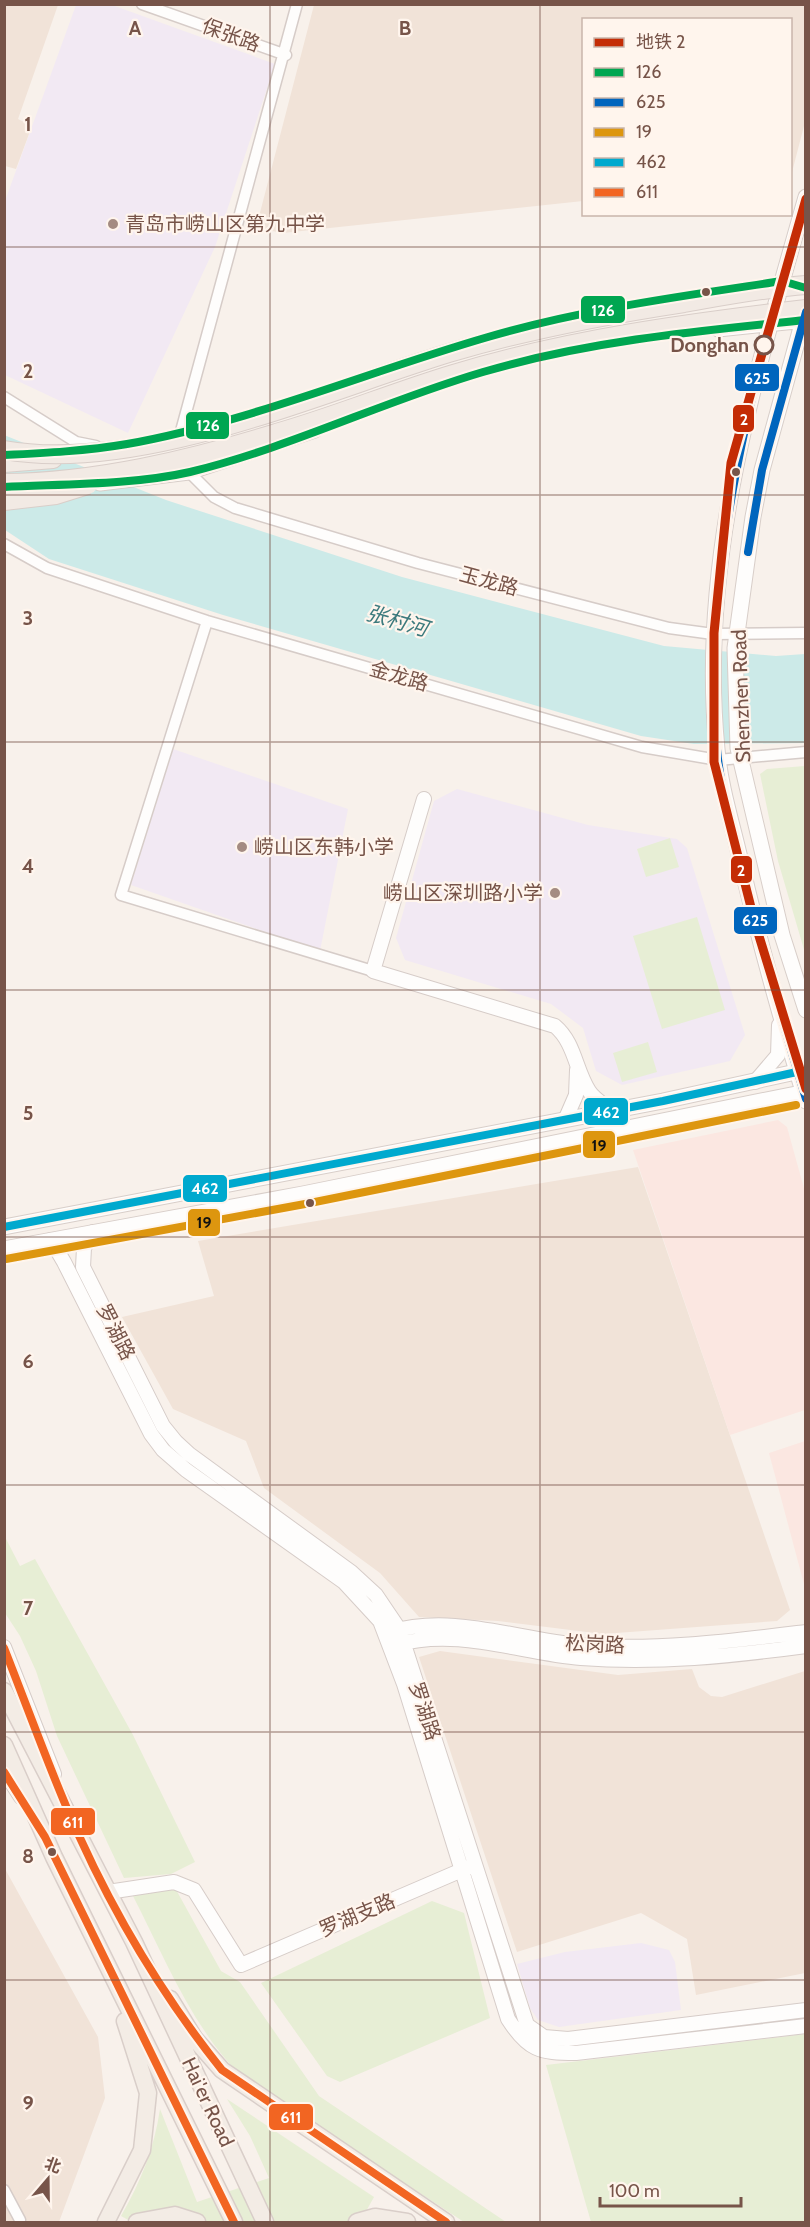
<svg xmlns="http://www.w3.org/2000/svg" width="810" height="2227" viewBox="0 0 810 2227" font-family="Cabin,'Noto Sans SC',sans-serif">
<rect width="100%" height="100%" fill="#f8f1eb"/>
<path fill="#f1e3d8" d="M4,5H58L18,119L32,126L16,169L5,166Z
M314,5H805V122L791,176L790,20H584L583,201L283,233L256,228Z
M638,1167L790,1610L777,1621L603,1634L498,1621L419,1617L380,1573L264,1488L246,1441L173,1409L122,1317L214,1296L198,1241Z
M440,1651L618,1675L692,1669L699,1687L711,1696L722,1697L805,1671V1973L696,1995L687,1939L641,1913L517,1952L419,1657Z
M4,1867L98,2037L105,2098L59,2222H5Z"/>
<path fill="#fbe7e1" d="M778,1120L787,1127L805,1192V1410L730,1435L633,1150Z
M805,1441H806L805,1588L769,1453Z"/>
<path fill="#f2e9f3" d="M76,5H112L275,64L215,247L128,433L5,375V201Z
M173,749L348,809L320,951L131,885Z
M457,789L588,825L677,839L687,848L745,1035L730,1061L622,1085L596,1071L583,1028L551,1004L405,960L396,938L434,801Z
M641,1943L669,1950L675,1962L681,2010L559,2027L538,2020L530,2008L517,1964L565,1952Z"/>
<path fill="#e7eed5" d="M805,766H806L805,953L778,861L760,774L767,769Z
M670,838L679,867L646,877L637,849Z
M697,917L725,1010L662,1029L633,936Z
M648,1042L657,1072L622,1082L613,1053Z
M4,1535L20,1566L35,1559L133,1735L195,1862L171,1874L124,1878L57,1736L36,1671L20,1636L5,1613Z
M174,1886L221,1971L240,1982L319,2096L506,2222H464L241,2076C191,2026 164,1956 132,1894Z
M432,1901L464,1913L490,2018L340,2082L327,2076L261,1983Z
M805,2034V2222H591L546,2065Z
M227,2099L374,2197L360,2222H132L121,2216C141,2181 154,2149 160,2109L197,2202L269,2178L250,2136Z"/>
<path fill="#cceae8" d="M4,435L166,500L402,577L664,646L776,656L805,654V743L694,744L641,736L223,615L49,559L5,530Z"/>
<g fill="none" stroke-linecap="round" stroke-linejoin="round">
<defs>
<path id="minor" d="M142,4L286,55
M4,397L76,442L96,446
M181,431L297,4
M189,472L214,497L235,508L418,563L669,628L713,634L806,633
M4,544L47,568L207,621L642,747L718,760L806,752
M207,621L121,895L373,971
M4,2190L20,2220"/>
<path id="tertiary" d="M424,799L373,971L555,1026C575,1043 575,1069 589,1091C594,1099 603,1104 611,1110
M755,1082L778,1055L779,1025
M566,1118L576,1095L577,1070
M93,1232L84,1248L83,1267L163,1426L176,1442L189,1454L351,1572L376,1595L399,1629L527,2025L544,2037L568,2039L806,2010
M51,1240L64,1262L151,1434L163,1450L186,1470L344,1582L380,1621L404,1684L508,2019C528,2050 539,2053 576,2053L806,2026
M390,1632C453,1613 518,1640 581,1645C655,1651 732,1641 806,1632
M396,1645C457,1627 520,1653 581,1658C656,1664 732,1656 806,1646
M4,1647L54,1774
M4,1771L21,1797
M108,1892L174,1882L194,1890L241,1965L469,1867"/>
<path id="secondary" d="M806,197C755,378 698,559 717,749C720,785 731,820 739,854C758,937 781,1020 806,1101
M805,313L762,470L753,517L735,648L738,748L782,935L806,1010
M718,329L806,320
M100,483L189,472L315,430
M4,1227L663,1101L805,1070
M4,1249L303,1194L806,1092"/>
<path id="primary" d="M4,1691L134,1942L265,2222
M4,1745L54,1857L234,2222
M170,1999L194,2038L222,2070L446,2222
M106,2222L142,2150L148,2093L125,2021
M137,2222L175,2215L197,2222
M357,2222L375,2217L407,2222"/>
<path id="trunk" d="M4,463L53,459"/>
</defs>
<use href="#minor" stroke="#d6ccc8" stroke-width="13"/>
<use href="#tertiary" stroke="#d6ccc8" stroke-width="16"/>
<use href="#secondary" stroke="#d8cec9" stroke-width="17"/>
<use href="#primary" stroke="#d9cec9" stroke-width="19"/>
<use href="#trunk" stroke="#d9cec9" stroke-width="20"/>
<use href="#minor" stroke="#fefdfc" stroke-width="10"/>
<use href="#tertiary" stroke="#fefdfc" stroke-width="14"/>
<use href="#secondary" stroke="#fefdfc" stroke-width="15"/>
<use href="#primary" stroke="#f3ece5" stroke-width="16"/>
<use href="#trunk" stroke="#f2eae4" stroke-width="18"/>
<defs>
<path id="trunk-bridge" d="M4,450C139,474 319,393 449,353C526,330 605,315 684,303C724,296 765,288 806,285
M4,483C96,482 189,460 276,433C336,416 393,392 453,374C568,339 687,323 806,309
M4,501L56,495L88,485"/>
</defs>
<use href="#trunk-bridge" stroke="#d9cec9" stroke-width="20" stroke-linecap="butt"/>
<use href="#trunk-bridge" stroke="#f2eae4" stroke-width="18"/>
<defs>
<path id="bus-1" d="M4,455C45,453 86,451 127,444C250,422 367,372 488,337C584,309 683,296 782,281L806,288
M4,487C63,484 133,485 190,472C289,448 384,401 483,372C588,341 697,331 806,320"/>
<path id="bus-2" d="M806,199C754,379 702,560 717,749C720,786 731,822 740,858C759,939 781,1019 806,1099
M748,552L762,470L806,312"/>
<path id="bus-3" d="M6,1259L305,1204L796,1105"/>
<path id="bus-4" d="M4,1227L663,1101L806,1070"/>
<path id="bus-5" d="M4,1648C25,1701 44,1754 66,1806C106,1901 158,1990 222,2070L446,2222
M4,1772L45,1837L234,2222"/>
</defs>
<use href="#bus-1" stroke="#fff5ed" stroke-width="12"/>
<use href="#bus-2" stroke="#fff5ed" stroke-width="12"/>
<use href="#bus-3" stroke="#fff5ed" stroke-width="12"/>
<use href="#bus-4" stroke="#fff5ed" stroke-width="12"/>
<use href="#bus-5" stroke="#fff5ed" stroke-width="12"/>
<use href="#bus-1" stroke="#00a651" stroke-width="8"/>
<use href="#bus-2" stroke="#0065bd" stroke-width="8"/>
<use href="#bus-3" stroke="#dd960f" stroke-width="8"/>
<use href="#bus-4" stroke="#00a9ce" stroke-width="8"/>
<use href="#bus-5" stroke="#f26522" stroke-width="8"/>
<defs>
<path id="metro-1" d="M806,199L731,463L714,633V762L755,923L806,1089"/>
</defs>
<use href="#metro-1" stroke="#fff5ed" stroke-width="14"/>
<use href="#metro-1" stroke="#c42c05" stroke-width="9"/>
</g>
<path fill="none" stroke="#775449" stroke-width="1.5" stroke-opacity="0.55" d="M270,4V2222M540,4V2222M4,247H806M4,495H806M4,742H806M4,990H806M4,1237H806M4,1485H806M4,1732H806M4,1980H806"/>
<g fill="#a48b82" stroke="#fff5ed" stroke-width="2">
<circle cx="113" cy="224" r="6"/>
<circle cx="242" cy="847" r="6"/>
<circle cx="555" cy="893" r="6"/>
</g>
<g fill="#775449" stroke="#fff5ed" stroke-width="2">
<circle cx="706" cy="292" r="5"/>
<circle cx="736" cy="472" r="5"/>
<circle cx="310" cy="1203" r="5"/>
<circle cx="52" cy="1852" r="5"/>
</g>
<circle fill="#fff5ed" stroke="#775449" stroke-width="3" cx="764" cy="345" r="9"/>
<g text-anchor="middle" stroke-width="4.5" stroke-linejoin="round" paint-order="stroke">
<g font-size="20" fill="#775449" stroke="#fff5ed">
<text transform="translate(231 35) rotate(20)" y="7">保张路</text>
<text transform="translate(489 581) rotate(15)" y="7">玉龙路</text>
<text transform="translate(399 676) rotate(16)" y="7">金龙路</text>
<text transform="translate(741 696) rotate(-92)" y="7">Shenzhen Road</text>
<text transform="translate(116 1332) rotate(63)" y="7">罗湖路</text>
<text transform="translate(595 1644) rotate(3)" y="7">松岗路</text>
<text transform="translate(425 1711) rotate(72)" y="7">罗湖路</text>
<text transform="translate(357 1915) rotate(-23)" y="7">罗湖支路</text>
<text transform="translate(208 2102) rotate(65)" y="7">Hai'er Road</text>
</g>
<g font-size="20" fill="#775449" stroke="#fff5ed" text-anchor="start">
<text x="125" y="231">青岛市崂山区第九中学</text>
<text x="254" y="854">崂山区东韩小学</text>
<text x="543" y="900" text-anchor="end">崂山区深圳路小学</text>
</g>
<g font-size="20" font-weight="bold" fill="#775449" stroke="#fff5ed" text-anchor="end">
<text x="749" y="352">Donghan</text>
</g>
<g font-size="21" font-style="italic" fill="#3c7a7d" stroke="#fff5ed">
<text transform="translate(397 621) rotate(16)" y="7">张村河</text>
</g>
</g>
<g font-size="20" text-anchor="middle" font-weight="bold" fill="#775449" stroke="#fff5ed" stroke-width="4.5" stroke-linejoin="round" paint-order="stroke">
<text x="135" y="35">A</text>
<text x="405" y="35">B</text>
<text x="28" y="131">1</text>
<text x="28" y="378">2</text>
<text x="28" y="625">3</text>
<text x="28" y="873">4</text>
<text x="28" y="1120">5</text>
<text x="28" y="1368">6</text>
<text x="28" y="1615">7</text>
<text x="28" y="1863">8</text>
<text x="28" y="2110">9</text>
</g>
<g stroke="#fff5ed" stroke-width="2">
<rect x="580" y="295" width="46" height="29" rx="6" fill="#00a651"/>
<rect x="734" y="363" width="46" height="29" rx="6" fill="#0065bd"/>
<rect x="732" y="404" width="23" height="29" rx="6" fill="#c42c05"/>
<rect x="185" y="411" width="45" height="29" rx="6" fill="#00a651"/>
<rect x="730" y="855" width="23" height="29" rx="6" fill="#c42c05"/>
<rect x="733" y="906" width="45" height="29" rx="6" fill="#0065bd"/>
<rect x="583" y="1097" width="46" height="29" rx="6" fill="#00a9ce"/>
<rect x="582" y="1130" width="34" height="29" rx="6" fill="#dd960f"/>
<rect x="182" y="1174" width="46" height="29" rx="6" fill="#00a9ce"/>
<rect x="187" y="1208" width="34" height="29" rx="6" fill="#dd960f"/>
<rect x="50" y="1807" width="46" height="29" rx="6" fill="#f26522"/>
<rect x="268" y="2103" width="46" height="28" rx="6" fill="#f26522"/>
</g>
<g font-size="16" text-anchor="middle" font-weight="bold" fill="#fff">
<text x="603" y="316">126</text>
<text x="757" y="384">625</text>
<text x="744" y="425">2</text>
<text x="208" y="431">126</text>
<text x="741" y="876">2</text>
<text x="755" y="926">625</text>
<text x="606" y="1118">462</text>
<text x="205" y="1194">462</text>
<text x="73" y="1828">611</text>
<text x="291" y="2123">611</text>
</g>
<g font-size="16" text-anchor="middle" font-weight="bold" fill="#111">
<text x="599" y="1151">19</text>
<text x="204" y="1228">19</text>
</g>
<rect width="810" height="2227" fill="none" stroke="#775449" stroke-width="12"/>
<rect x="582" y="18" width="210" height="198" fill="#fff5ed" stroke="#c9b5ab" stroke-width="1.5"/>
<rect x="594" y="38" width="30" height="9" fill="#c42c05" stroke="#c9b5ab" stroke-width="1.5"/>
<text x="636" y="48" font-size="18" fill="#775449">地铁 2</text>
<rect x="594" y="68" width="30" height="9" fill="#00a651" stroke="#c9b5ab" stroke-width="1.5"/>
<text x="636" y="78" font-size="18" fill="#775449">126</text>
<rect x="594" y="98" width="30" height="9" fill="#0065bd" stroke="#c9b5ab" stroke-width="1.5"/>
<text x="636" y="108" font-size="18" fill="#775449">625</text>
<rect x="594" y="128" width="30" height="9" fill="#dd960f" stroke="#c9b5ab" stroke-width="1.5"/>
<text x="636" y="138" font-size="18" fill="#775449">19</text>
<rect x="594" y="158" width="30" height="9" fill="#00a9ce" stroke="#c9b5ab" stroke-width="1.5"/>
<text x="636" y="168" font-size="18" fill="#775449">462</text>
<rect x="594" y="188" width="30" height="9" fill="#f26522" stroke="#c9b5ab" stroke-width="1.5"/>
<text x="636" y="198" font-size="18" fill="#775449">611</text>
<g transform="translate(48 2179) rotate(20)" stroke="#fff5ed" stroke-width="4.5" paint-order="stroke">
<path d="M0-4.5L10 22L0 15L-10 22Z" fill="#775449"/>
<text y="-9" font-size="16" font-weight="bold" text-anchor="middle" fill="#775449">北</text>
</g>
<path d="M600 2197v9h141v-9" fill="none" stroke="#775449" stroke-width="3"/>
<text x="609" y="2197" font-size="18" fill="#775449" stroke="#fff5ed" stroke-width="4.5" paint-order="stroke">100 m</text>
</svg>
